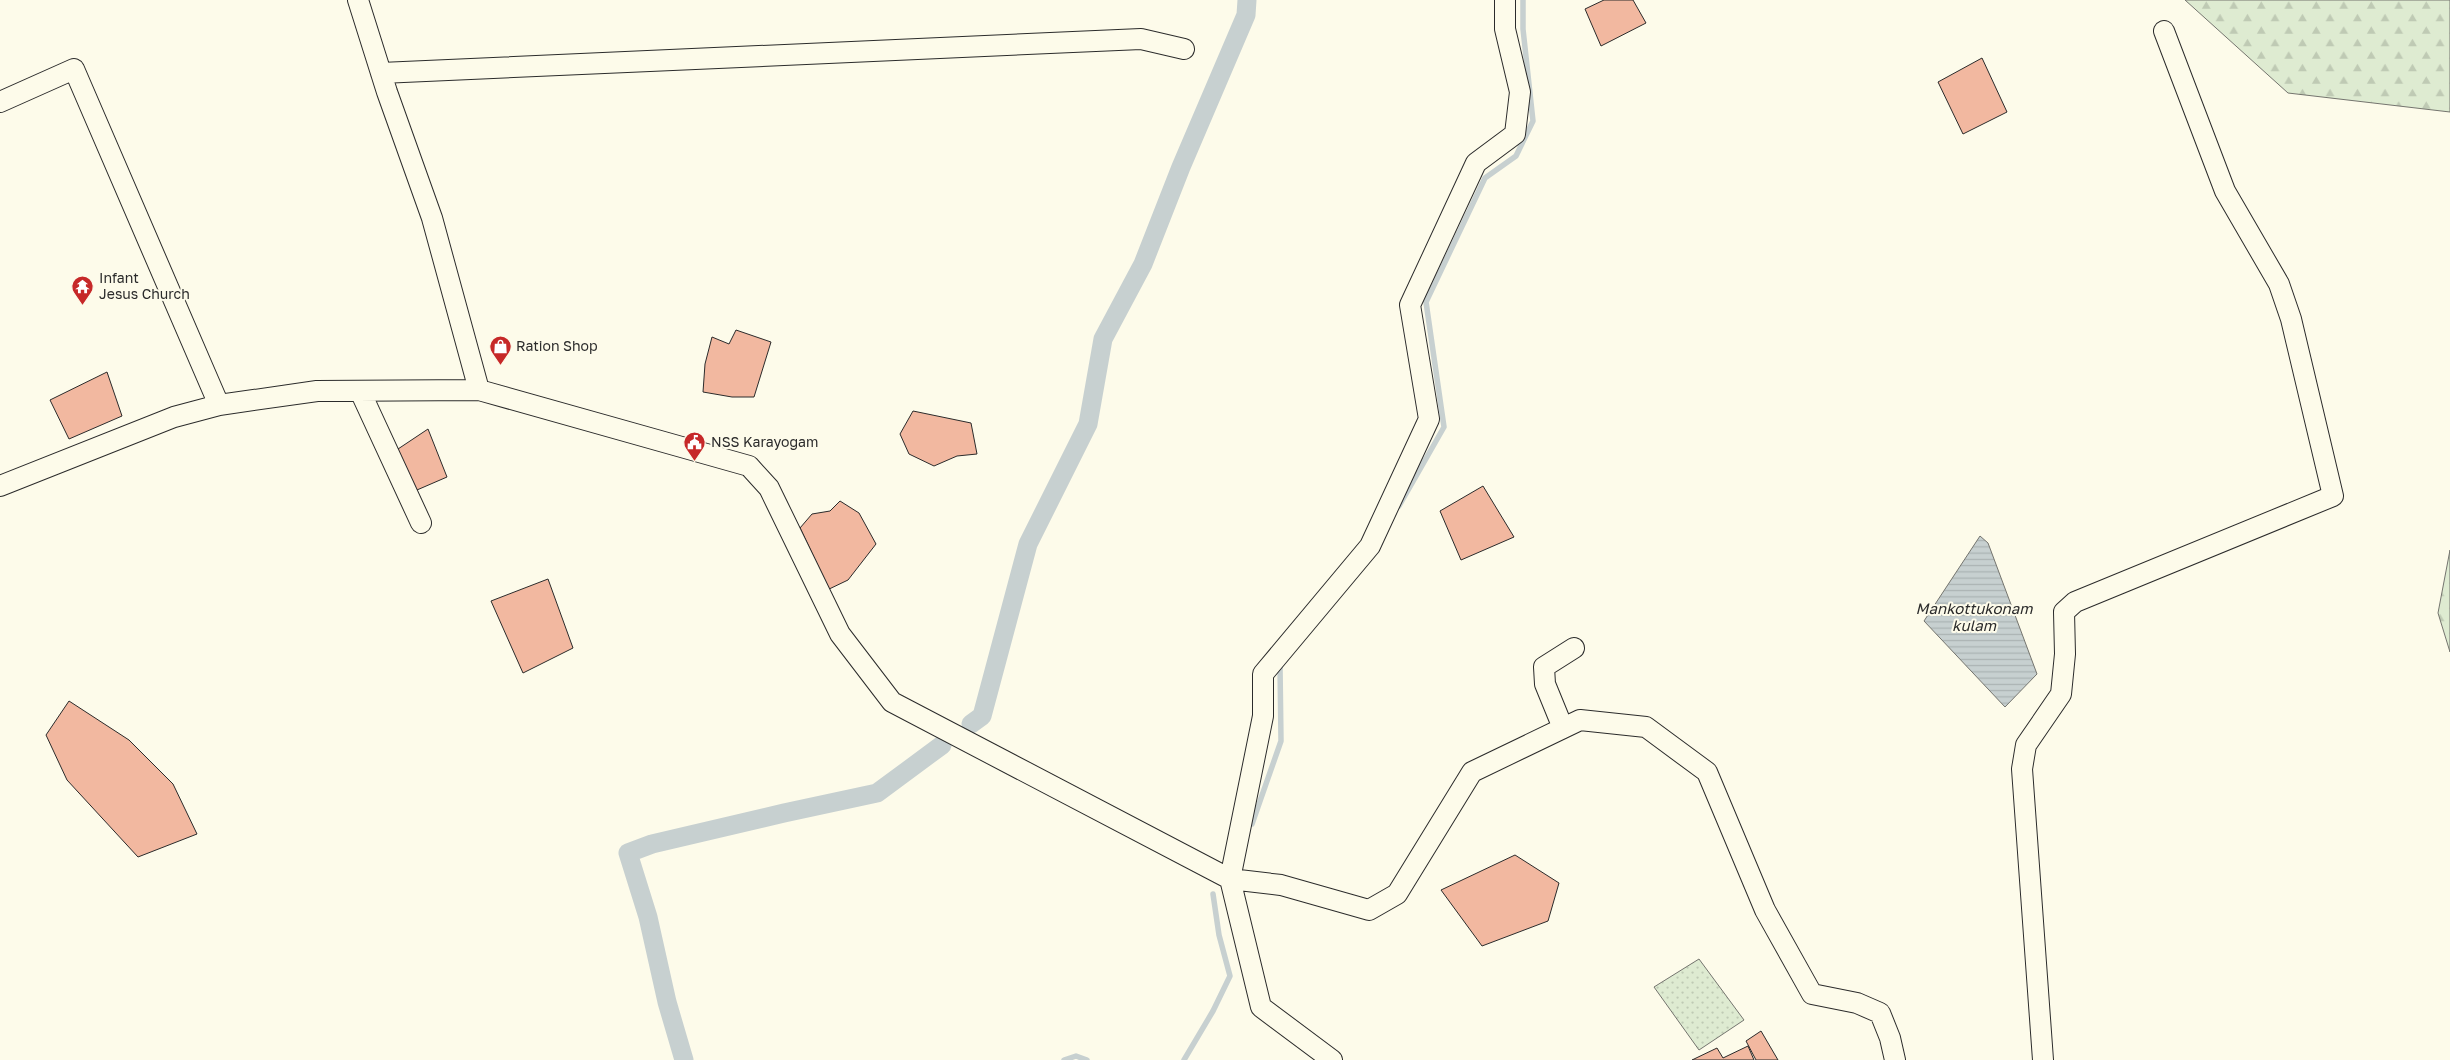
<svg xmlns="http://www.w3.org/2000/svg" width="2450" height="1060" viewBox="0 0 2450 1060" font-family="'Golos Text',sans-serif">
<defs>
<pattern id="forest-firs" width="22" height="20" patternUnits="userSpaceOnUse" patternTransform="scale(1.25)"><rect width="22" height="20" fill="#deebd1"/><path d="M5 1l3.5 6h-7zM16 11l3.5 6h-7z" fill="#bfcab4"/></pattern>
<pattern id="park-dots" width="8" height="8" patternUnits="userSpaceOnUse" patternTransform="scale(1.25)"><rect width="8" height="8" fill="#deebd1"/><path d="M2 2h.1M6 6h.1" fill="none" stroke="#bfcab4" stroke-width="1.8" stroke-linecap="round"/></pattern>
<pattern id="water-rules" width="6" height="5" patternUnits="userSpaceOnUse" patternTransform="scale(1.25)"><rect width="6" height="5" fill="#c7d0d0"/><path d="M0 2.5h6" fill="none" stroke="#abb3b3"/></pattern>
</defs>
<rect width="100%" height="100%" fill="#fdfbea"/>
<path fill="url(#forest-firs)" stroke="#74746e" d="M2185,0H2450V112L2288,93Z
M2450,550V652L2438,613Z"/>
<path fill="url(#park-dots)" stroke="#74746e" d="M1699,959L1744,1020L1699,1050L1654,987Z"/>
<path fill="url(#water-rules)" stroke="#74746e" d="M1980,536L1988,543L2037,674L2005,707L1924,621Z"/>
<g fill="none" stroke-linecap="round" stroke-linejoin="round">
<path stroke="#c7d0d0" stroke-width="5.5" d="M1399,506L1444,427L1426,302L1485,178L1516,156L1533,121L1523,29V0
M1252,824L1281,741L1280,665L1282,663
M1064,1060L1076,1056L1087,1060
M1184,1060L1213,1011L1230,976L1219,935L1213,894"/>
<path stroke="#c7d0d0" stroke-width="19" d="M971,724L982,716L1028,544L1088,424L1103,339L1143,264L1181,167L1246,15L1247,0
M684,1060L667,1002L648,917L628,853L652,844L784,813L877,793L942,745"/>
</g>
<path fill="#f2b8a0" stroke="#2b2b2b" d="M1604,0H1633L1646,23L1601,46L1585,9Z
M1982,58L2007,112L1963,134L1938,82Z
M736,330L771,342L754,397H732L703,392L705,364L712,337L729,344Z
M107,372L122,416L69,439L50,400Z
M913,411L971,423L977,454L957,456L934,466L909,454L900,434Z
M428,429L447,477L410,493L389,455Z
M1483,486L1514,537L1461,560L1440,511Z
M840,501L859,513L876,544L848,580L825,591L814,568L818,566L800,528L812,514L830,511Z
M548,579L573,648L523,673L491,601Z
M69,701L129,740L173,784L197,834L138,857L67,780L46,735Z
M1515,855L1559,883L1548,921L1482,946L1441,890Z
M1761,1031L1778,1060H1756L1746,1041Z
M1748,1046L1754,1060H1692L1717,1048L1723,1058Z"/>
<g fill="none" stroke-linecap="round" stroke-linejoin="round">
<defs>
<path id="minor" d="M358,0L387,92L432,218L479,390
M381,73L1141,39L1184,49
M0,102L74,69L219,405
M360,391L421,523
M0,486L174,417L219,405L317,391L479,390L749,466L769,488L840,634L892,702L1230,879L1281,885L1369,910L1397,894L1472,772L1580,720L1646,727L1707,772L1765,910L1812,994L1857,1003L1880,1013L1890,1038L1895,1060
M1563,728L1545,684L1544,667L1574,648
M1332,1060L1261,1007L1230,879L1263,716V674L1370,546L1429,419L1410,305L1476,163L1515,134L1520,92L1505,29V0
M2043,1060L2022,769L2026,745L2061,694L2065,654L2064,612L2075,602L2333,496L2291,319L2279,284L2225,191L2164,31"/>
</defs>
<use href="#minor" stroke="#2b2b2b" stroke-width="22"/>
<use href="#minor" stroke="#fdfbea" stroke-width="20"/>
</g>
<defs>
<symbol id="temple-pin" viewBox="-11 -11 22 30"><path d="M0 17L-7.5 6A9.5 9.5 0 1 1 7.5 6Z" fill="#c62828" stroke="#fdfbea"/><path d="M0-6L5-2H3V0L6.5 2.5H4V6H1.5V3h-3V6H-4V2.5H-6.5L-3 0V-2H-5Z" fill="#fff"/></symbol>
<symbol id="shop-pin" viewBox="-11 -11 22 30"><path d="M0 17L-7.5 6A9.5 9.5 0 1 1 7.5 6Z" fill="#c62828" stroke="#fdfbea"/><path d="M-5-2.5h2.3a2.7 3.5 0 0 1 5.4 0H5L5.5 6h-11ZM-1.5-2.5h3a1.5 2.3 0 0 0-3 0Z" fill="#fff"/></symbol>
<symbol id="civic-pin" viewBox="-11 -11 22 30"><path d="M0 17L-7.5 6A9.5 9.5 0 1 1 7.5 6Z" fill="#c62828" stroke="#fdfbea"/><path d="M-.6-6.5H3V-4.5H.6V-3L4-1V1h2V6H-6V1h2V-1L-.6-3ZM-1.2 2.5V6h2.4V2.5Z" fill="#fff"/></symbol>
</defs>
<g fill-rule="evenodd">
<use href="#temple-pin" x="70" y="274" width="25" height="34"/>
<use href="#shop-pin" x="488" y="334" width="25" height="34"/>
<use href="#civic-pin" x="682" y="430" width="25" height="34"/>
</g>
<g text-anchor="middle" stroke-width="4" stroke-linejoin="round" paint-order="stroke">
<g font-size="14" fill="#2b2b2b" stroke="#fdfbea" text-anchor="start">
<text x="99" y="283">Infant<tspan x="99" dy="16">Jesus Church</tspan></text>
<text x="516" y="351">Ration Shop</text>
<text x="711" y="447">NSS Karayogam</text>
</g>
<g font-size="15" font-style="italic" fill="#2b2b2b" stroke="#fdfbea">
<text x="1974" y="614">Mankottukonam<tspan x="1974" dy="17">kulam</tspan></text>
</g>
</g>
</svg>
